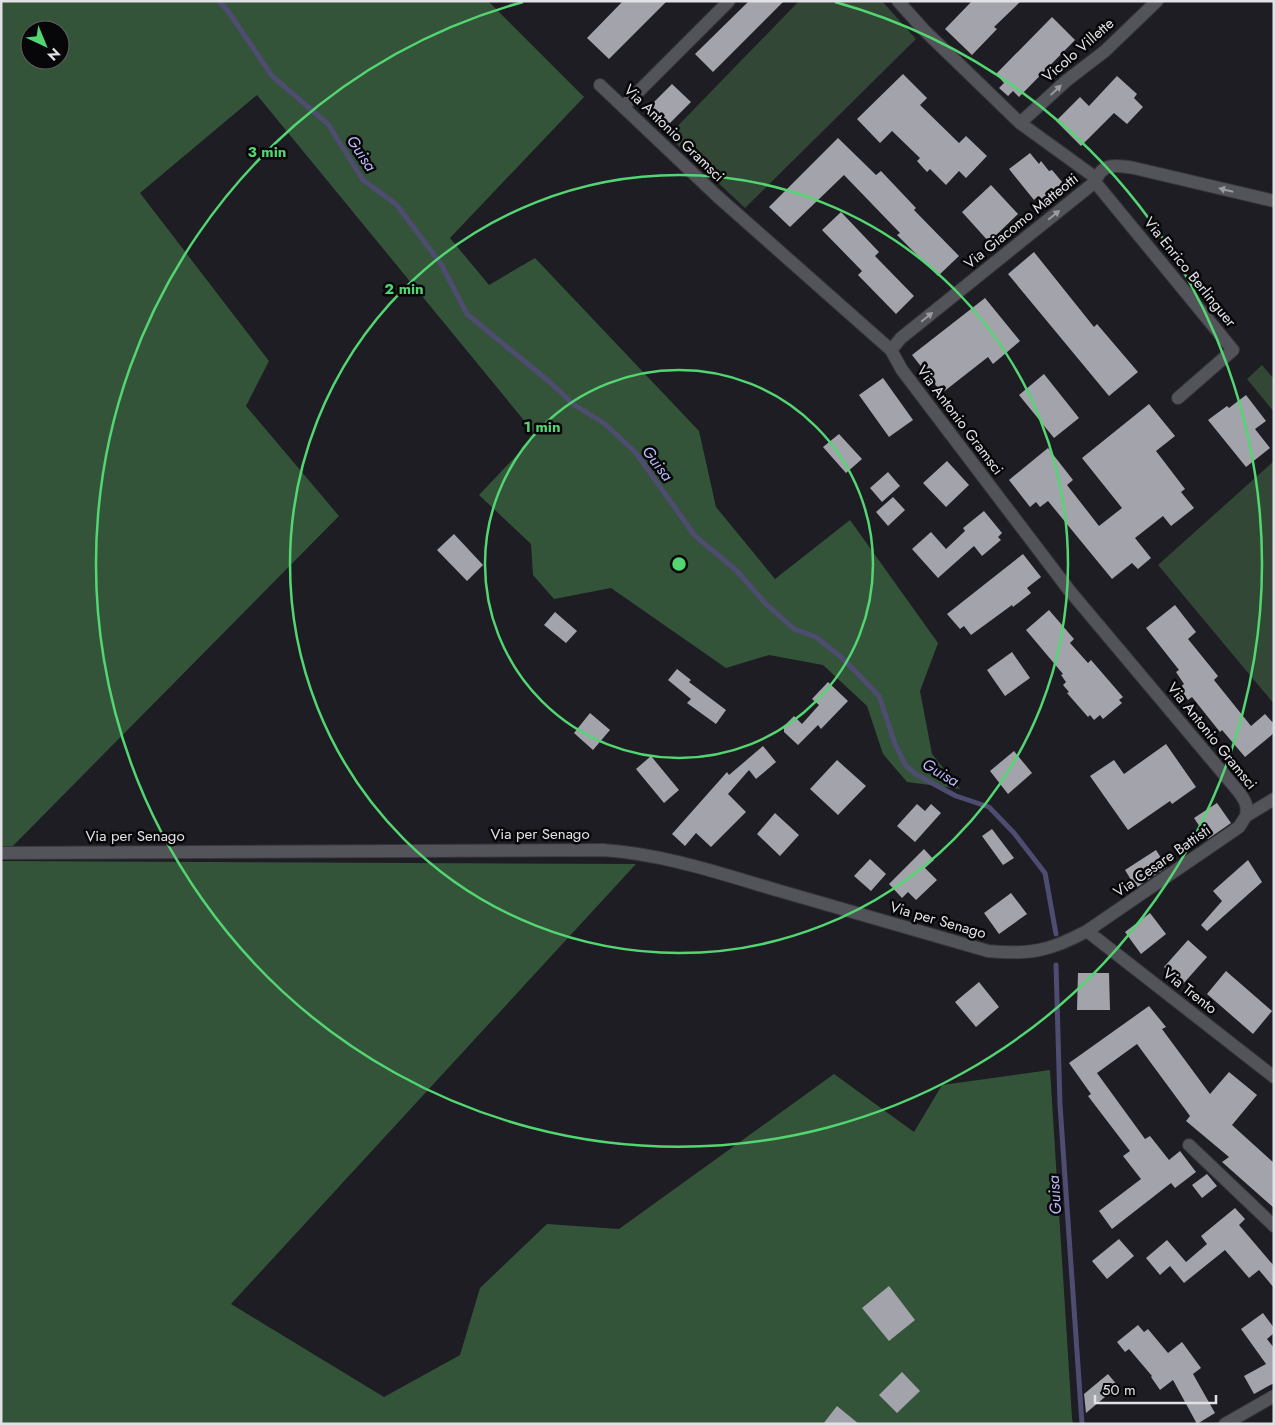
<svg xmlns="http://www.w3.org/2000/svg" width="1275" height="1425" viewBox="0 0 1275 1425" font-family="Jost,sans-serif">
<rect width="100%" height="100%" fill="#1d1d23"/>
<path fill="#324735" d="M799,1H882L916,39L745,208L668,136Z
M1262,365L1274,379V412L1247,379Z
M1274,461V704L1158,565Z"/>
<path fill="#345439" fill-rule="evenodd" d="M1,1H488L584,97L450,238L489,285L535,258L699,431L716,507L775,579L850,520L938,643L920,691L932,754L960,789L907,782L883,754L867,706L823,665L769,655L726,668L611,588L554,599L533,575L531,544L479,495L536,435L257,95L140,193L269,361L246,406L339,516L1,858ZM30,30H60V60H30Z
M1,861L636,864L231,1304L384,1397L460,1355L480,1288L547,1224L619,1229L834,1074L914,1132L942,1085L1050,1070L1072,1418L1073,1424H1Z"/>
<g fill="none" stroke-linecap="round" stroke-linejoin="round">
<path stroke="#4e4c70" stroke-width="5" d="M219,1L228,11L272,76L328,124L363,180L396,204L441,264L467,314L552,384L573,404L605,424L636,453L695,536L736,570L766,604L794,629L816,637L841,657L857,673L879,696L895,744L906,766L917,775L956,796L989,807L1014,833L1045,873L1056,934
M1056,965L1060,1105L1082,1424"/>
</g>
<path fill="#a3a3ab" d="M623,1H667L609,59L587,38Z
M749,1H784L713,72L695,54Z
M972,1H1021L994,27L997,29L972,55L945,29Z
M1052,17L1075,40L1019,97L1013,91L1008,96L999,88L1004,83L996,74Z
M903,74L927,98L920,105L959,143L966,136L987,156L966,178L959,171L946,185L930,169L927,172L917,161L920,158L892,131L880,143L857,119Z
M1117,76L1137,94L1134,98L1143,107L1127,124L1114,113L1081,146L1056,121L1080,97L1089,106Z
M672,84L691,102L667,126L648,108Z
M838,138L876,175L881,171L916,208L914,210L959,256L938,276L897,235L900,233L844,175L790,227L769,207Z
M1030,153L1039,164L1041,161L1049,171L1052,170L1063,183L1039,202L1036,198L1034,200L1009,169Z
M991,185L1018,214L989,242L962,212Z
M841,212L879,252L875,256L914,296L896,314L858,275L862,271L822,230Z
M1034,252L1094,327L1097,324L1138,372L1109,396L1008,274Z
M985,298L1020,341L993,364L988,357L942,393L912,355Z
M1044,374L1079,418L1054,438L1019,395Z
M883,378L913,420L889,437L859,395Z
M1246,395L1266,421L1255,429L1270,448L1246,467L1208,420L1227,406L1229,408Z
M1149,404L1175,436L1156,451L1185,489L1181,492L1194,508L1171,526L1163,516L1135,538L1151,558L1138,569L1132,563L1112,579L1048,501L1040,507L1036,502L1030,507L1009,480L1048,448L1073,480L1067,485L1099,526L1122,508L1082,458Z
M839,434L862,459L846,473L823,447Z
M947,461L969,485L946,507L923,483Z
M888,472L900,486L882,502L870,488Z
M893,497L905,510L888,526L876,512Z
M984,511L1002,533L998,537L1001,540L982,556L974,546L938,578L912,549L931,532L946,549L965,531L963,528Z
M454,534L483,565L467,581L437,550Z
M1023,554L1041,577L1027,588L1031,593L1013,607L1012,605L971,635L964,626L960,629L947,614Z
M1175,605L1196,632L1188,639L1218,676L1214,680L1251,726L1265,714L1274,724V733L1245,757L1222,730L1220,732L1192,697L1188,700L1179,688L1184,684L1176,672L1179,670L1146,628Z
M1049,610L1074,639L1070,643L1088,663L1091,660L1123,697L1119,700L1122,703L1103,719L1100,715L1094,720L1090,715L1088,717L1067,693L1069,692L1063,685L1066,682L1061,675L1063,674L1026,630Z
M555,612L577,631L566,643L544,625Z
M1012,652L1030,678L1005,696L987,670Z
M677,669L691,680L689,682L726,710L716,724L687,703L691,699L668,680Z
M828,682L848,701L821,729L818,725L798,745L784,732V726L794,716L802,724L819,705L812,699Z
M590,713L610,730L593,750L574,733Z
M1166,744L1196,787L1172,804L1170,801L1128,830L1090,776L1114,760L1124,774Z
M763,746L776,762L756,779L749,770L728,794L746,812L711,847L696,833L685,846L672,834L727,772L729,775Z
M1014,751L1032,773L1008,794L990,771Z
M651,756L679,790L664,803L636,769Z
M837,760L866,786L838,815L810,789Z
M1217,803L1231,823L1208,839L1194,818Z
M917,804L925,811L931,804L941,813L915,842L897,826Z
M775,813L799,835L780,856L757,834Z
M992,829L1014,858L1003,865L982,836Z
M924,849L934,860L925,868L937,880L916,900L908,892L902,898L889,884Z
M1156,850L1167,867L1136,888L1125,870Z
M870,859L886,874L871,891L854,876Z
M1248,860L1262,882L1207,931L1201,925L1222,901L1213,891Z
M1011,893L1027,914L999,934L984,913Z
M1150,913L1166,934L1141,954L1125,932Z
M1188,940L1207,957L1183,984L1164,967Z
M1226,971L1272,1011L1253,1034L1207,994Z
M1078,973H1109L1110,1010H1077Z
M979,982L999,1007L976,1027L955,1002Z
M1149,1006L1166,1027L1162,1029L1210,1094L1229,1072L1257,1095L1232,1125L1274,1163V1208L1222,1162L1229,1157L1186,1121L1190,1116L1137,1044L1097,1073L1145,1139L1150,1136L1169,1160L1180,1151L1196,1172L1175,1188L1171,1183L1112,1229L1099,1211L1141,1179L1123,1156L1130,1151L1088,1096L1091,1094L1069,1063Z
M1207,1174L1217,1186L1202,1198L1192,1185Z
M1235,1208L1245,1219L1239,1225L1274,1266V1288L1259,1270L1249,1278L1225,1250L1184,1283L1170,1266L1160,1275L1146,1258L1167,1240L1186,1262L1207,1244L1201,1236Z
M1119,1239L1134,1256L1107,1279L1092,1261Z
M889,1286L915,1320L889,1341L862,1308Z
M1263,1313L1274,1328V1333L1267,1339L1274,1348V1383L1254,1394L1244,1376L1266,1364L1241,1329Z
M1138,1325L1144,1332L1148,1329L1168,1353L1182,1342L1201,1368L1193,1374L1215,1413L1197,1424L1173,1380L1160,1390L1151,1377L1152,1376L1129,1349L1125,1352L1117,1342Z
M902,1372L920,1391L897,1413L879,1395Z
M1108,1374L1118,1386L1086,1413L1084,1394Z
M837,1406L859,1424H823Z"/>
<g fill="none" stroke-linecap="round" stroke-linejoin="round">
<defs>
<path id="minor" d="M898,1L924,30L1020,123L1096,178
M600,85L717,196L891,350L902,370L1069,590L1238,791C1245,800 1248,805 1246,816
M623,107L729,1
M1020,123L1066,81L1105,51L1157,1
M1095,182L1233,350L1178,398
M891,350L901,338L1095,182C1102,162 1117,165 1134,168L1274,201
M1,853L603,850C664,854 722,874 780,891C850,911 919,931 988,951C1030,955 1050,951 1087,931L1226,836L1239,827L1246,816L1274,799
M1087,931L1274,1077
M1189,1145L1274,1226
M1225,1424L1274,1396"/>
</defs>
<use href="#minor" stroke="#37373c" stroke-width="14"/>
<use href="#minor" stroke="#53535a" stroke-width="12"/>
</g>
<defs><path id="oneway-solid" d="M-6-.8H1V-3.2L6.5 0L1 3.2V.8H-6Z" transform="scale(1.25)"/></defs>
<g fill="#9a9aa0">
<use href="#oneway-solid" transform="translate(1056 90) rotate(-43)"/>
<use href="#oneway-solid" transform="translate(1226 190) rotate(-166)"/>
<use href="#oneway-solid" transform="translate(1054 215) rotate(-39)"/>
<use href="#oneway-solid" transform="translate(927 317) rotate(-39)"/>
</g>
<g fill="none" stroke="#53d672" stroke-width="2.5">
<circle cx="679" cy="564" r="194"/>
<circle cx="679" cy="564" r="389"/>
<path d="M835 2A583 583 0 1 1 523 2"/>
</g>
<g text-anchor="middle" stroke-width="5" stroke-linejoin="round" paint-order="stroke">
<g font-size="15" fill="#e2e2e6" stroke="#07070a">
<text transform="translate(1078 50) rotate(-41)" y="5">Vicolo Villette</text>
<text transform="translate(674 133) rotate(44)" y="5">Via Antonio Gramsci</text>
<text transform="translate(1021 221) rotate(-39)" y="5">Via Giacomo Matteotti</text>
<text transform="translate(1190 272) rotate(51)" y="5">Via Enrico Berlinguer</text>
<text transform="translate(960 420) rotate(53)" y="5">Via Antonio Gramsci</text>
<text transform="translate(1212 736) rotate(51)" y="5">Via Antonio Gramsci</text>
<text x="540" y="839">Via per Senago</text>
<text x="135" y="841">Via per Senago</text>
<text transform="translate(1162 861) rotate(-35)" y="5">Via Cesare Battisti</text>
<text transform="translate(938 920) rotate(16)" y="5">Via per Senago</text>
<text transform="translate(1190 991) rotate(38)" y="5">Via Trento</text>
</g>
<g font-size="16" font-style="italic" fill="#bbb8f8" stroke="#07070a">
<text transform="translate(362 153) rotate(56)" y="6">Guisa</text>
<text transform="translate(658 463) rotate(53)" y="6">Guisa</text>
<text transform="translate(941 772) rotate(30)" y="6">Guisa</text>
<text transform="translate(1054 1195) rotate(-94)" y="6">Guisa</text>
</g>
</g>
<circle cx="679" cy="564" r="8" fill="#53d672" stroke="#07070a" stroke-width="2.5"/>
<g font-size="15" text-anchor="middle" font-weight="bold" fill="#53d672" stroke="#07070a" stroke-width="5" stroke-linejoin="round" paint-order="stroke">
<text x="267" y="157">3 min</text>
<text x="404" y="294">2 min</text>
<text x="542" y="432">1 min</text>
</g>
<rect width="1275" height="1425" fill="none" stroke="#e2e2e6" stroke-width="5"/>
<g transform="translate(45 45) rotate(136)"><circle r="24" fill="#07070a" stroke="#5f5f62"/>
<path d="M0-4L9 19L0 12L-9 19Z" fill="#53d672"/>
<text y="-8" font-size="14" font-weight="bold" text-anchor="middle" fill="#e2e2e6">N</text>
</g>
<path d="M1095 1395v8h121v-8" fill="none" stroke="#e2e2e6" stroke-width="2.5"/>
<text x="1102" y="1395" font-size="15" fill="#e2e2e6" stroke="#07070a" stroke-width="4" paint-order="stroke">50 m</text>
</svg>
